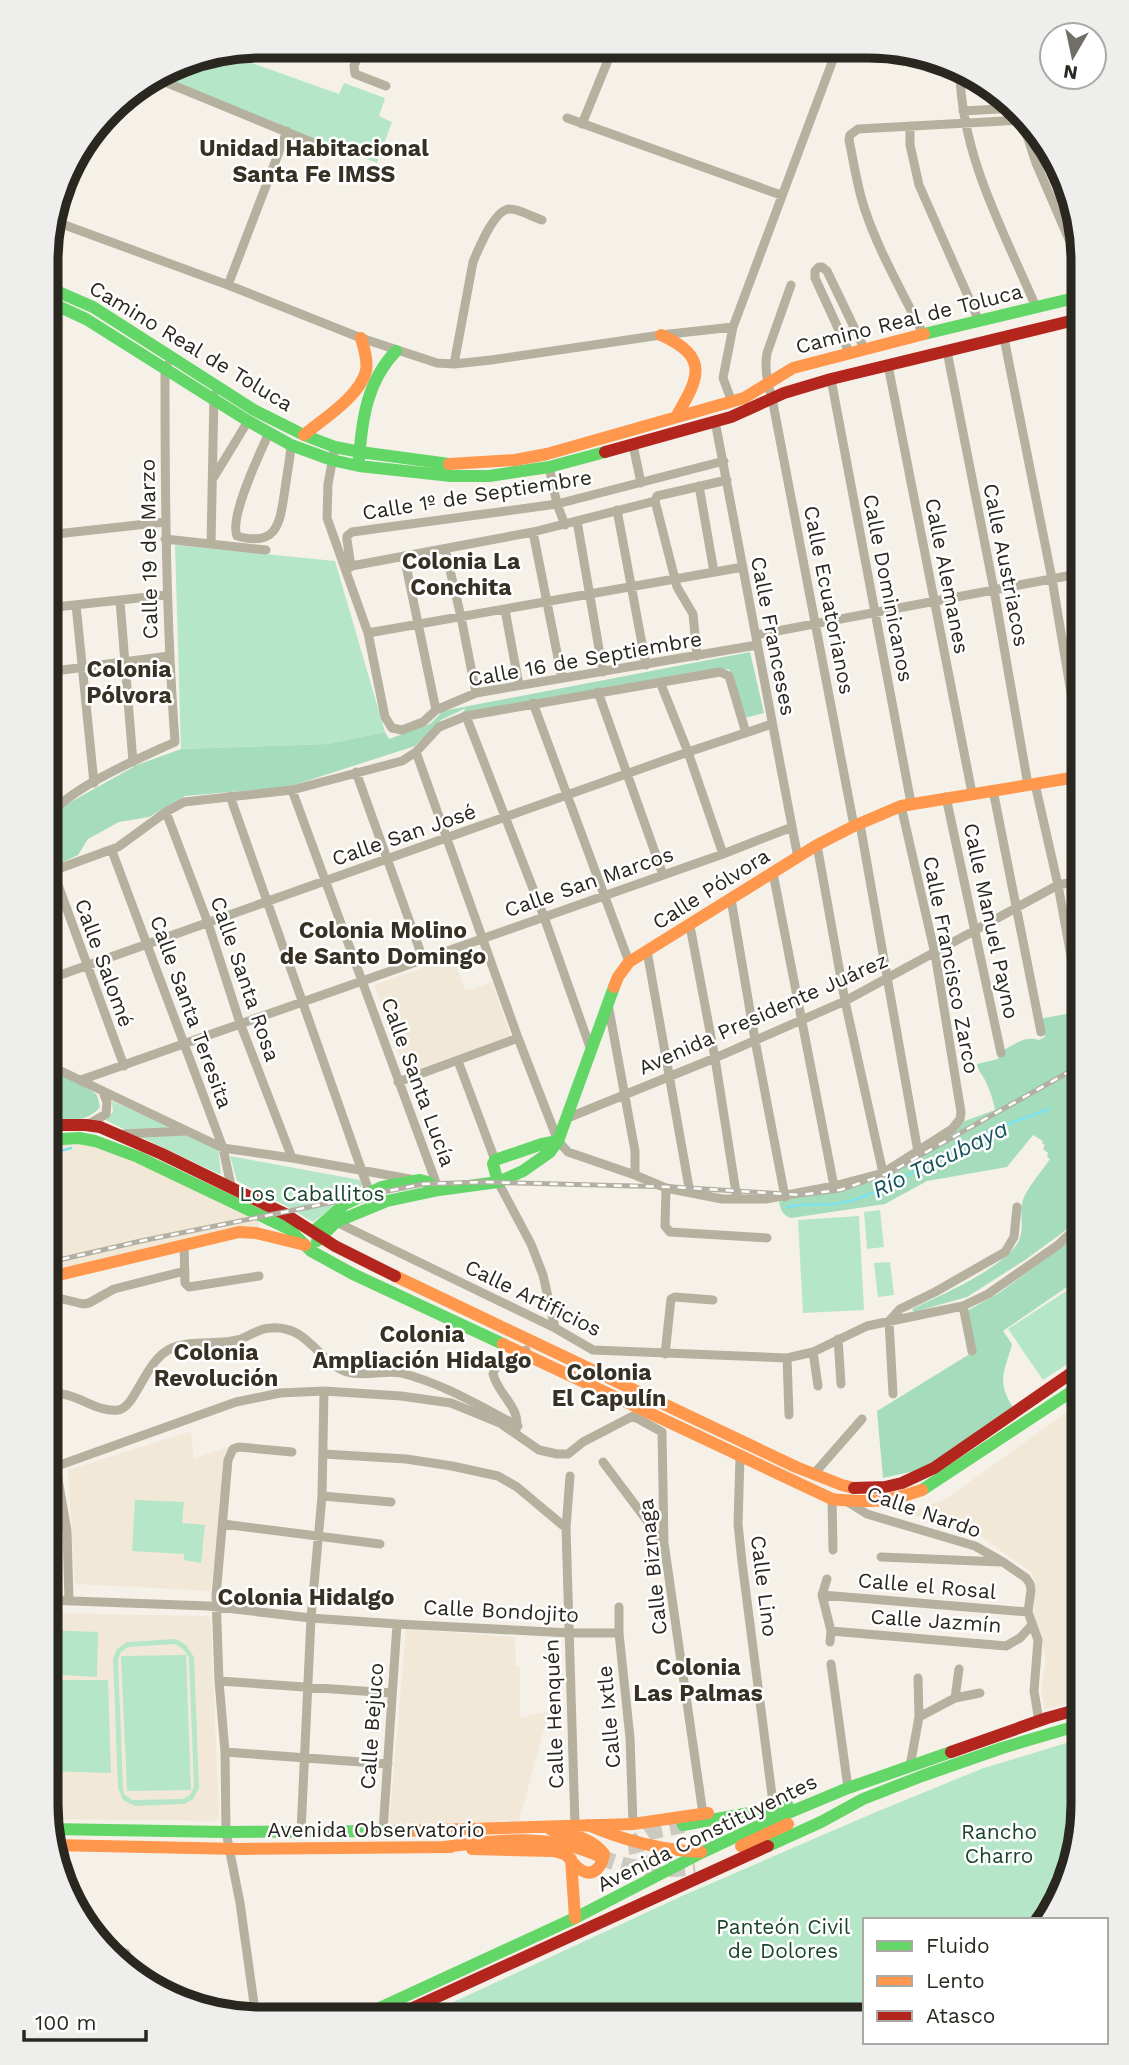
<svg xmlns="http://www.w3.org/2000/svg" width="1129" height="2065" viewBox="0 0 1129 2065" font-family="'Work Sans',sans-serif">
<rect width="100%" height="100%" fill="#f5f1e9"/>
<path fill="#f2e8d8" d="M453,957L465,991L492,982L511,1037L406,1073L374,985Z
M62,1141L108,1149L258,1218L260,1229L46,1272V1143Z
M1083,1400V1699L1045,1710L1041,1691L1046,1658L1034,1613L1035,1582L1032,1573L979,1535L888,1507L917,1509L946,1499Z
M191,1431L194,1458L229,1447L211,1591L75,1584L68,1470Z
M46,1613L205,1616L211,1619L219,1816L216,1821L48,1819L46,1805Z
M406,1629L515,1637L516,1666L520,1667V1718L549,1711L519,1821L389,1825Z"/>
<path fill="#f4e6db" d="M47,303L64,306L62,519L47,521Z"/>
<path fill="#b6e6c8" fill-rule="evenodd" d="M224,53L339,94L344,83L385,98L379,116L392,122L377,163L152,78L179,62Z
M175,545L335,561L385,732L328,744L181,749Z
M112,1101L218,1147L221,1173L219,1174L107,1121L105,1119L113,1112Z
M230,1156L360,1180L363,1185L313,1222L288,1207L237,1181Z
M880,1210L884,1247L867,1249L864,1212Z
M859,1216L864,1310L803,1313L798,1220Z
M890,1262L894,1295L878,1297L874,1263Z
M1083,1280V1354L1043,1380L1008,1329Z
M135,1500L184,1502L182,1523L205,1525L201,1563L184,1560V1554L132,1551Z
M46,1630L98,1632L97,1677L46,1674Z
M176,1639L186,1645L194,1657L199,1788L193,1799L184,1804L135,1806L123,1800L118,1788L113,1658L117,1649L127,1642ZM175,1644L183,1649L189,1658L194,1787L190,1795L183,1799L132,1800L124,1794L123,1788L118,1659L121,1652L128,1647Z
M186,1655L191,1790L127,1791L121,1656Z
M46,1680H108L111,1773L46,1771Z
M1083,1738V1819L1067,1886L1048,1920H865V2019L419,2018L682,1896L876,1812L981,1769Z"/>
<path fill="#a5dcbb" d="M750,652L764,713L745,718L729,669L551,697L460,715L466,708L441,720L415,746L288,787L185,796L149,817L119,822L88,839L78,855L47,870V823L60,808L137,765L181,749L328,744L385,732L389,739L430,724L443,711Z
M1083,1011V1056L1077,1059L1083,1064V1216L1062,1233L1025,1260L967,1297L914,1312L912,1309C939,1296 1010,1266 1020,1238C1024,1226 1019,1212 1023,1200C1026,1190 1043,1169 1050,1159L1047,1157L1048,1153L1043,1149L1045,1145L1042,1143L1043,1141L1033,1135L1007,1167L927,1181L885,1204L791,1218C782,1215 780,1209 779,1200L884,1175L965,1121L995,1110C993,1100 990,1090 985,1080C982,1074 978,1071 977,1064L998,1059L999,1052C1013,1047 1022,1035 1039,1040L1045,1037L1040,1022L1044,1018Z
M46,1069L84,1085L97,1095L100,1107C87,1123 66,1121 46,1119Z
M1083,1231V1276L1003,1331L1012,1344C1004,1374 996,1381 1014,1409L938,1460L919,1470L883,1478L877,1411L973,1352L965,1312L999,1293Z"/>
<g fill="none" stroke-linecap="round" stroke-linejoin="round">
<path stroke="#7ee1ee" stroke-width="2.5" d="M46,1155L71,1148
M787,1207L802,1205L837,1204L857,1199L872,1193L884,1191L894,1187L904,1177L922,1167L997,1128L1049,1109"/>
<path stroke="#ccc9c1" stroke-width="16" stroke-dasharray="16 8" stroke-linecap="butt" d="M599,1856C629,1871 662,1871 695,1867
M653,1870C641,1863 634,1856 637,1841L650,1832L683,1825"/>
<path stroke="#b6b09e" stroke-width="9" d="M362,46L354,66L355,74L386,86
M960,74C962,157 1004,232 1036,307
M153,77L333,151
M963,111L1017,108
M1021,117L1036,163L1083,272
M567,118L781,195
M582,124L613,48
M910,126V145L919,185L979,321
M51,220L228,285L361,338L437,363L454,364L491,360L661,335L733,327
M57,223L86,141
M228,285L287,131
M791,285L767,353C764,369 767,383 772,398L854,826
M923,334C903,293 879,252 865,210C857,187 854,163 849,140L850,135L858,129L1024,120
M1004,338L1052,579L1083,765
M947,351L994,590L1028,785
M849,352L815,278V271L819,267H822L827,271L864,348
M454,364L473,262C478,250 495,208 510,209C520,209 532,217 542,220
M888,365L972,793
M831,379L911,803
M732,402L723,378L733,327L837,49
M715,421L798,858
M269,433C260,453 229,517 237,536C279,548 280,521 285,489C287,474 290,460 291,445
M633,445L641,483
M335,447L328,484L327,518L368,633L385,717L392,728L402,730L423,722L436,710L476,693L757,645
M549,467L557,504L565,525
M214,477L248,421
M699,486L714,572
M655,501L677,587L693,614L697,656
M617,510L646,665
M577,521L603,672
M533,532L562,678
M47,535L165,522
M165,539L266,550
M211,544L214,395
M445,549L461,617L476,693
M404,556L436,710
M346,567L533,532L655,501L657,496L727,480
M351,567L347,540V536L352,532L557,504L724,461
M120,601L133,762
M76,605L94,783
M47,608L166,595
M505,610L519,685
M368,633L743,567
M756,635L1083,573
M47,672L169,656
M660,682L688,752L723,854
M598,692L663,875
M533,703L629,962
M466,716L544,917L591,1050
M47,743L56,806
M416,752L518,1038L558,1141L568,1152L635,1175L666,1188L722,1199H766L834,1186L883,1173L952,1129L960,1119L961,1112L935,954L901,806
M356,772L423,959
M1035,784L1058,885L1078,995
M292,790L438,1188
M993,790L1041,1032
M230,796L369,1191
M946,797L1001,1053
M166,812L208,923L240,1023L292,1158
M47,817C75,785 136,760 175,742C166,619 165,497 165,375L167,365
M860,824L918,1152
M817,845L845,1001L883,1173
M112,851L223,1148L231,1186
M53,871L124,1066
M47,873L118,847L166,812L184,802L292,790L402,761L416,752L439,727L466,716L720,672L729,676L746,733
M773,873L834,1186
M731,899L755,1040L785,1197
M690,926L715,1058L737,1199
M647,951L690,1193
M46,980L688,752L772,724
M608,1004L635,1151V1175
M46,1043L56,1068
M458,1061L495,1160
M46,1064L223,1148L292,1158L410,1179
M81,1080L723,854L792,827
M398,1082L518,1038
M565,1119L715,1058L845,1001L1058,885L1083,880
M89,1124L106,1114L107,1102L103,1092
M123,1134L186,1131
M498,1182L531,1244L543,1275L555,1328
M666,1188L665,1226L670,1232L767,1238
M334,1221L555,1328L593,1350L787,1358L813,1352L867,1326L963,1306L988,1294L1058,1245L1076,1228L1083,1224
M184,1244L185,1283L189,1287L259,1276
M46,1295L83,1304L89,1303L114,1289L185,1271
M963,1306L972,1351
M838,1339L841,1384
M813,1352L818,1386
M665,1354L671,1299L675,1297L713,1300
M787,1358L789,1415
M46,1394C75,1389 94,1413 118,1410C136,1408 145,1359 172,1348C193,1339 219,1346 241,1339C251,1335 259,1328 271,1328C281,1327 293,1330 301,1336C317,1347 329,1366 347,1372C364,1377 383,1370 401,1373C442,1383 480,1406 518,1426
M893,1394L889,1321L900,1309L935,1292L1005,1252L1014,1237L1017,1207
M516,1430C522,1408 498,1395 493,1374C497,1359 508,1361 520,1359L526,1350
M324,1454L406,1459L452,1466L498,1476L517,1487L566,1528
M740,1457L738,1524L742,1562L773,1803
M603,1462L663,1542
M56,1468L67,1531L69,1600
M46,1470L236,1402L280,1393L324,1391L401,1396L451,1403L500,1423L539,1450L557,1454H568L583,1442L633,1416L662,1432L664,1543L703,1814
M813,1475L862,1419
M570,1476L566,1528L575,1825
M322,1496L391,1502
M832,1499L833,1550
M846,1501L867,1514L975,1546L1003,1562L1026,1578L1030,1584L1031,1590L1028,1612L1038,1640L1034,1691L1039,1721
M223,1524L380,1544
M881,1557L1001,1562
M827,1579L822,1595L831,1631L830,1642
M822,1595L1028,1612
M46,1600L208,1606L311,1618L397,1624L570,1633H619
M619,1607V1633L630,1738L633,1824
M831,1631L1006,1646L1020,1638L1032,1625
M831,1664L848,1788
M219,1681L391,1693
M955,1698L959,1669
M919,1717L955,1698L980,1693
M225,1752L388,1764
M910,1766L919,1717L918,1678
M383,1831L397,1624
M301,1832L311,1618L322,1496L324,1391
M110,1956L126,1953
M230,2017L255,2011
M256,2018L240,1903L226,1832L225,1752L219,1681L216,1596L228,1460L233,1449L239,1447L292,1452"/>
<path stroke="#63d668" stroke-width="12" d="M47,287L93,307L254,410L304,435L335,447L360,452L449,464
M47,301L86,319L248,421L291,445L332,460L359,466L451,476H489L549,467L605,452
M924,334L1083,296
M359,459C362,419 367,381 396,351
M46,1140L79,1138L95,1141L138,1157L289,1229L311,1251L353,1274L503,1344
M498,1182L493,1164L495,1160L542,1144L558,1141
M315,1230L345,1204L382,1187L420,1180L428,1182L439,1190
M317,1241L336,1222L387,1201L439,1190L498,1182L523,1171L550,1152L558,1141L614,987
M922,1490L1083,1384
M683,1825L788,1806
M50,1829L226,1832L400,1831
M768,1846L821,1822L863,1799L922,1776L1002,1748L1083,1724
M358,2018L575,1918L703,1852L769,1821L848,1788L951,1752"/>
<path stroke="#ff974d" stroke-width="12" d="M661,335C710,357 699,378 676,417
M304,435C323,419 360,396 366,371C368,360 364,348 361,338
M449,464L515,460L547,454L744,398L793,368L924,334
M614,987L618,977L629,962L817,845L854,826L901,806L1083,776
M395,1276L796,1467L842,1485L854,1488
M46,1278L239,1232L256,1233L305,1245
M503,1344L832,1499C869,1503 887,1502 922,1490
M588,1825C625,1841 661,1850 701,1852
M400,1831L633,1824L708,1813
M52,1845L240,1849L451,1847
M741,1846L788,1824
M444,1847C499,1840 547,1833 599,1856
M472,1849L552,1851C554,1851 562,1853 564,1854C570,1857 574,1866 581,1870C594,1878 602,1866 604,1854C591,1837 571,1835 551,1830
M571,1859L575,1918"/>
<path stroke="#b3261e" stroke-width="12" d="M605,452L731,417L784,393L831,379L1083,318
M46,1125H86L100,1127L162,1154L285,1214L335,1246L395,1276
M854,1488L885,1487L902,1483L934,1468L1083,1365
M951,1752L1047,1718L1083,1708
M391,2018L768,1846"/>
<defs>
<path id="rail" d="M46,1263L141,1241L423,1184L483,1182L673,1187L800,1195L840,1190L889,1173L1083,1064"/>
</defs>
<use href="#rail" stroke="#b3afa2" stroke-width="5"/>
<use href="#rail" stroke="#fff" stroke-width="2.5" stroke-dasharray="8" stroke-linecap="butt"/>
</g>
<g text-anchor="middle" stroke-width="5" stroke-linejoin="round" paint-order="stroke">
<g font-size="21" fill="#2a2721" stroke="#fff">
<text transform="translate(909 319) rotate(-14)" y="7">Camino Real de Toluca</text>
<text transform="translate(191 346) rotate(31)" y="7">Camino Real de Toluca</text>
<text transform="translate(477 495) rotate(-9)" y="7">Calle 1º de Septiembre</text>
<text transform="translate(149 549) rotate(-91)" y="7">Calle 19 de Marzo</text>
<text transform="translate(1006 565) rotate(79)" y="7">Calle Austriacos</text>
<text transform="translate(947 576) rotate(79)" y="7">Calle Alemanes</text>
<text transform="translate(888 588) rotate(79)" y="7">Calle Dominicanos</text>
<text transform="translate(829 600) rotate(79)" y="7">Calle Ecuatorianos</text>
<text transform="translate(773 636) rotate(79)" y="7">Calle Franceses</text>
<text transform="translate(585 659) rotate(-10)" y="7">Calle 16 de Septiembre</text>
<text transform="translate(404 835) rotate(-19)" y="7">Calle San José</text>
<text transform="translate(589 882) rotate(-19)" y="7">Calle San Marcos</text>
<text transform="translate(711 889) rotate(-32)" y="7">Calle Pólvora</text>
<text transform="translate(991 921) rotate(78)" y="7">Calle Manuel Payno</text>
<text transform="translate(104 963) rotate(70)" y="7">Calle Salomé</text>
<text transform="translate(951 965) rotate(79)" y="7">Calle Francisco Zarco</text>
<text transform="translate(245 979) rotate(71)" y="7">Calle Santa Rosa</text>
<text transform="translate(191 1012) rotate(70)" y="7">Calle Santa Teresita</text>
<text transform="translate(763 1014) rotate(-24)" y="7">Avenida Presidente Juárez</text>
<text transform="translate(418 1082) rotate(70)" y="7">Calle Santa Lucía</text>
<text transform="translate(533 1298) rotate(26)" y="7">Calle Artificios</text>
<text transform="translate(924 1512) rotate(19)" y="7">Calle Nardo</text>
<text transform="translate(653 1567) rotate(-96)" y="7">Calle Biznaga</text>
<text transform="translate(764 1586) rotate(83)" y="7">Calle Lino</text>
<text transform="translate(927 1586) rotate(5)" y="7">Calle el Rosal</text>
<text transform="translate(501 1611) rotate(3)" y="7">Calle Bondojito</text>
<text transform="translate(936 1621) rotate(4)" y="7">Calle Jazmín</text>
<text transform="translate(554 1714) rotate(-92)" y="7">Calle Henquén</text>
<text transform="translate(609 1717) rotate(-95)" y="7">Calle Ixtle</text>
<text transform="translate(372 1726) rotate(-86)" y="7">Calle Bejuco</text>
<text x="376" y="1837">Avenida Observatorio</text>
<text transform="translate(707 1833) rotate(-26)" y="7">Avenida Constituyentes</text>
</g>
<g font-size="21" fill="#19442f" stroke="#fff">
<text x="312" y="1201">Los Caballitos</text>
<text x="999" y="1839">Rancho<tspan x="999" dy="24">Charro</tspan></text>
<text x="783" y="1934">Panteón Civil<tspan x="783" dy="24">de Dolores</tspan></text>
</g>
<g font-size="23" font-weight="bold" fill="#373024" stroke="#fff">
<text x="314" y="156">Unidad Habitacional<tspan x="314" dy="26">Santa Fe IMSS</tspan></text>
<text x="461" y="569">Colonia La<tspan x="461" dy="26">Conchita</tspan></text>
<text x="129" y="677">Colonia<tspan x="129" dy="26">Pólvora</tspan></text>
<text x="383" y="938">Colonia Molino<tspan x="383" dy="26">de Santo Domingo</tspan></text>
<text x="422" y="1342">Colonia<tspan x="422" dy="26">Ampliación Hidalgo</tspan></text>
<text x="216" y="1360">Colonia<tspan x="216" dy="26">Revolución</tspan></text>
<text x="609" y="1380">Colonia<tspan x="609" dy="26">El Capulín</tspan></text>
<text x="306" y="1605">Colonia Hidalgo</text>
<text x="698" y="1675">Colonia<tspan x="698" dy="26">Las Palmas</tspan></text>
</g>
<g font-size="23" font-style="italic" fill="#17535c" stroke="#fff">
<text transform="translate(940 1159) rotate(-26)" y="8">Río Tacubaya</text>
</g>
</g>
<path d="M0 0H1129V2065H0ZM261 58H868A203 203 0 0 1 1071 261V1804A203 203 0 0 1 868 2007H261A203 203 0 0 1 58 1804V261A203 203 0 0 1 261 58Z" fill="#eeeeed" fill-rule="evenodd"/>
<path fill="none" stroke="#2a2721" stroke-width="9" d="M261 58H868A203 203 0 0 1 1071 261V1804A203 203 0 0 1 868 2007H261A203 203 0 0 1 58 1804V261A203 203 0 0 1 261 58Z"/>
<rect x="863" y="1918" width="245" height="126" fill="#ffffff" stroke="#aaa9a6" stroke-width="2"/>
<rect x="877" y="1941" width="35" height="10" fill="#63d668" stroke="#aaa9a6" stroke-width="2"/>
<text x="926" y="1953" font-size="21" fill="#2a2721">Fluido</text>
<rect x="877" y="1976" width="35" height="10" fill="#ff974d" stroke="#aaa9a6" stroke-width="2"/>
<text x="926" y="1988" font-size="21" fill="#2a2721">Lento</text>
<rect x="877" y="2011" width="35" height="10" fill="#b3261e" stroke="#aaa9a6" stroke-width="2"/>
<text x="926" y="2023" font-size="21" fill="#2a2721">Atasco</text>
<g transform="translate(1073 56) rotate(189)"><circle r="33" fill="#ffffff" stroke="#aaa9a6" stroke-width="2"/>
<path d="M0-5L12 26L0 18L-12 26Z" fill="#716e67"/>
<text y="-10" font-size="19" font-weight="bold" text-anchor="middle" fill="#2a2721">N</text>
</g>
<path d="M24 2030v10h122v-10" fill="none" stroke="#2a2721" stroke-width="3.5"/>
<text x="35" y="2030" font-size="21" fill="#2a2721" stroke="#ffffff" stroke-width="5" paint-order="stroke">100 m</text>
</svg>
